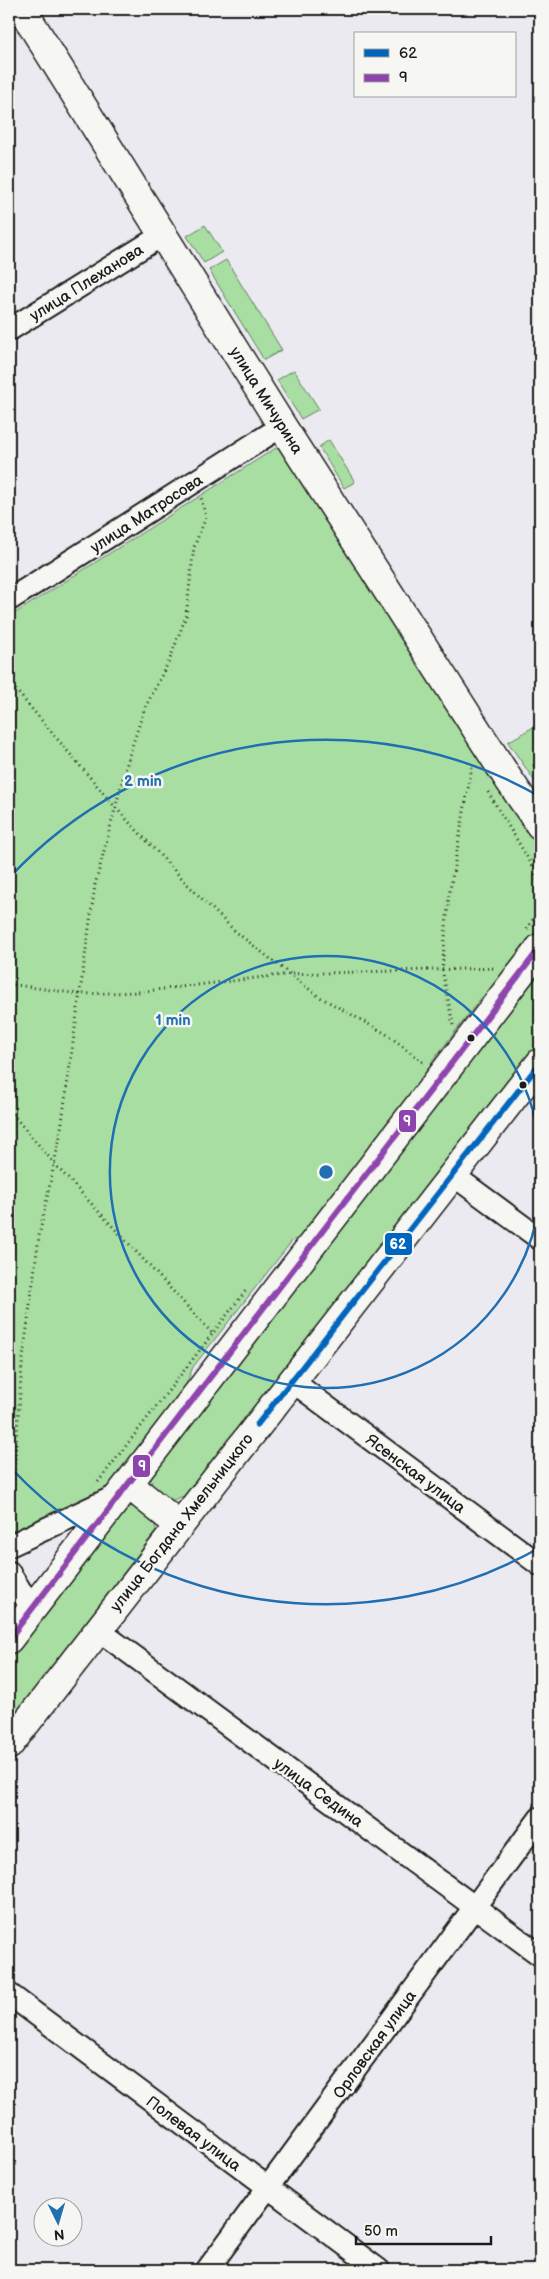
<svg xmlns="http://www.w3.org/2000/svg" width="549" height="2279" viewBox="0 0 549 2279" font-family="'Balsamiq Sans',sans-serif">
<rect width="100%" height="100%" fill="#eceaf1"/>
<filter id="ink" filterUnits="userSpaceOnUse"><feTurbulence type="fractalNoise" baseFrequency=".02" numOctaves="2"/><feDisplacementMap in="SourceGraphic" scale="10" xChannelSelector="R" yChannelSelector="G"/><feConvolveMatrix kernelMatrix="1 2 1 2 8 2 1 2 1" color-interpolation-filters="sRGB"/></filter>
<g filter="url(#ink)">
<path fill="#a8dea1" stroke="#627d5e" d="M205,225L222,252L204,263L187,236Z
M226,260L282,350L264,360L209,270Z
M294,370L319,409L301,419L277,380Z
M329,440L355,482L344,488L319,447Z
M279,446L535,844L540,855V925L489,994L482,997L431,1063L432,1072L310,1231L292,1241L193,1367L185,1387L104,1491L9,1538V617Z
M540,723V789L508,742Z
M540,965V1044L184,1496L173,1500C161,1497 149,1487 151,1475Z
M126,1506C139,1506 156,1518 156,1531L9,1722V1659Z"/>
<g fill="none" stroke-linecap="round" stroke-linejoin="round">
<defs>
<path id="street" d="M9,330L164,234
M9,600L282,426
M453,1175L540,1239
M292,1381L540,1565
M9,1546L118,1495
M9,1572L32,1609
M97,1629L540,1955
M9,1994L379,2270
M207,2270L540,1818"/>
<path id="secondary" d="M22,9L282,426L509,780L540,825
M128,1484L179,1525
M9,1639L540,948
M9,1745L540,1063"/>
</defs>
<use href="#street" stroke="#1c1c1c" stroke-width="25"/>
<use href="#secondary" stroke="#1c1c1c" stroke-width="31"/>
<path stroke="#1c1c1c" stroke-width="3" stroke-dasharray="1 4" stroke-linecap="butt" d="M9,682L115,807L191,888L236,932L318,996L388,1035L424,1063
M533,766L540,761
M488,792L535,870L540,890
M527,929L535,916L540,893
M9,984L79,994L138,992L290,974L497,968
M453,1025L442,969L449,895L472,767
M9,1110L59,1169L212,1333
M98,1482L247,1289
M10,1524L22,1366L39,1236L60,1136L95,885L129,756L144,710L170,659L186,616L194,547L206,517L201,498"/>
<use href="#street" stroke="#f6f6f2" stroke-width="21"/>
<use href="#secondary" stroke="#f6f6f2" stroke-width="28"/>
<defs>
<path id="bus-1" d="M257,1425L540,1063"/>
<path id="bus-2" d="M9,1639L540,948"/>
</defs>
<use href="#bus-1" stroke="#f6f6f2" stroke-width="10"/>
<use href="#bus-2" stroke="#f6f6f2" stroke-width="10"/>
<use href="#bus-1" stroke="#0065bd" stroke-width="6"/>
<use href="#bus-2" stroke="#8e44ad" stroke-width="6"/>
</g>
</g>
<g fill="none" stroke="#1f6fb2" stroke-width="2.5">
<path d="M540 1200A216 216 0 1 1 540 1144"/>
<path d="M539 1548A432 432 0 0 1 10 1467M10 877A432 432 0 0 1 539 796"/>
</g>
<g fill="#1c1c1c" stroke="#f6f6f2" stroke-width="2">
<circle cx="471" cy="1038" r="4.5"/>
<circle cx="523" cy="1085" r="4.5"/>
</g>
<g text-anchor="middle" stroke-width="5" stroke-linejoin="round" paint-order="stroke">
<g font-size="16" fill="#1c1c1c" stroke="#f6f6f2">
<text transform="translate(86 282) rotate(-32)" y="6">улица Плеханова</text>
<text transform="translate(267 400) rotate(58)" y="6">улица Мичурина</text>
<text transform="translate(146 513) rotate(-33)" y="6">улица Матросова</text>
<text transform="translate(416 1473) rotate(37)" y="6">Ясенская улица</text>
<text transform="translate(181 1522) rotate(-52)" y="6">улица Богдана Хмельницкого</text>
<text transform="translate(319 1792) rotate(36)" y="6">улица Седина</text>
<text transform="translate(374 2044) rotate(-54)" y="6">Орловская улица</text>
<text transform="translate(194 2133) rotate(37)" y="6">Полевая улица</text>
</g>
</g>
<circle cx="326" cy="1172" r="8" fill="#1f6fb2" stroke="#f6f6f2" stroke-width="2.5"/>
<g font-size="15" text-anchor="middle" font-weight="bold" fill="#1f6fb2" stroke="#f6f6f2" stroke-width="5" stroke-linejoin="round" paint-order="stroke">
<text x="143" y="786">2 min</text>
<text x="173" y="1025">1 min</text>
</g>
<g stroke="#f6f6f2" stroke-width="2">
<rect x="398" y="1109" width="19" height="24" rx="5" fill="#8e44ad"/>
<rect x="384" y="1232" width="29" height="24" rx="5" fill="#0065bd"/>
<rect x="132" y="1454" width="19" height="24" rx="5" fill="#8e44ad"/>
</g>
<g font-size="14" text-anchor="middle" font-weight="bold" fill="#fff">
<text x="407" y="1126">9</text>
<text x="398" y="1249">62</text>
<text x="142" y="1471">9</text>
</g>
<rect width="549" height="2279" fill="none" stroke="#f6f6f2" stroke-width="30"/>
<rect x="15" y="15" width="519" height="2249" fill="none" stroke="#1c1c1c" stroke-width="2" filter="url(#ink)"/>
<rect x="354" y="32" width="162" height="65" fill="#f6f6f2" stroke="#9f9f9c"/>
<rect x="364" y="49" width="25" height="8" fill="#0065bd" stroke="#9f9f9c"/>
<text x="399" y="58" font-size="15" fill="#1c1c1c">62</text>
<rect x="364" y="74" width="25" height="8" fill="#8e44ad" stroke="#9f9f9c"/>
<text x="399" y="82" font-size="15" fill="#1c1c1c">9</text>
<g transform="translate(58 2222) rotate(175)"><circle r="24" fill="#f6f6f2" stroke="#9f9f9c"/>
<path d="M0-4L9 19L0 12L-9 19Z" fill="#1f6fb2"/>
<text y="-8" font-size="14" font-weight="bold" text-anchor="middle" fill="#1c1c1c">N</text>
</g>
<path d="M356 2236v8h135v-8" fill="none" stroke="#1c1c1c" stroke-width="2.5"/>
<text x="364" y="2236" font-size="15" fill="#1c1c1c" stroke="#f6f6f2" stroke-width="4" paint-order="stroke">50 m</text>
</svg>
